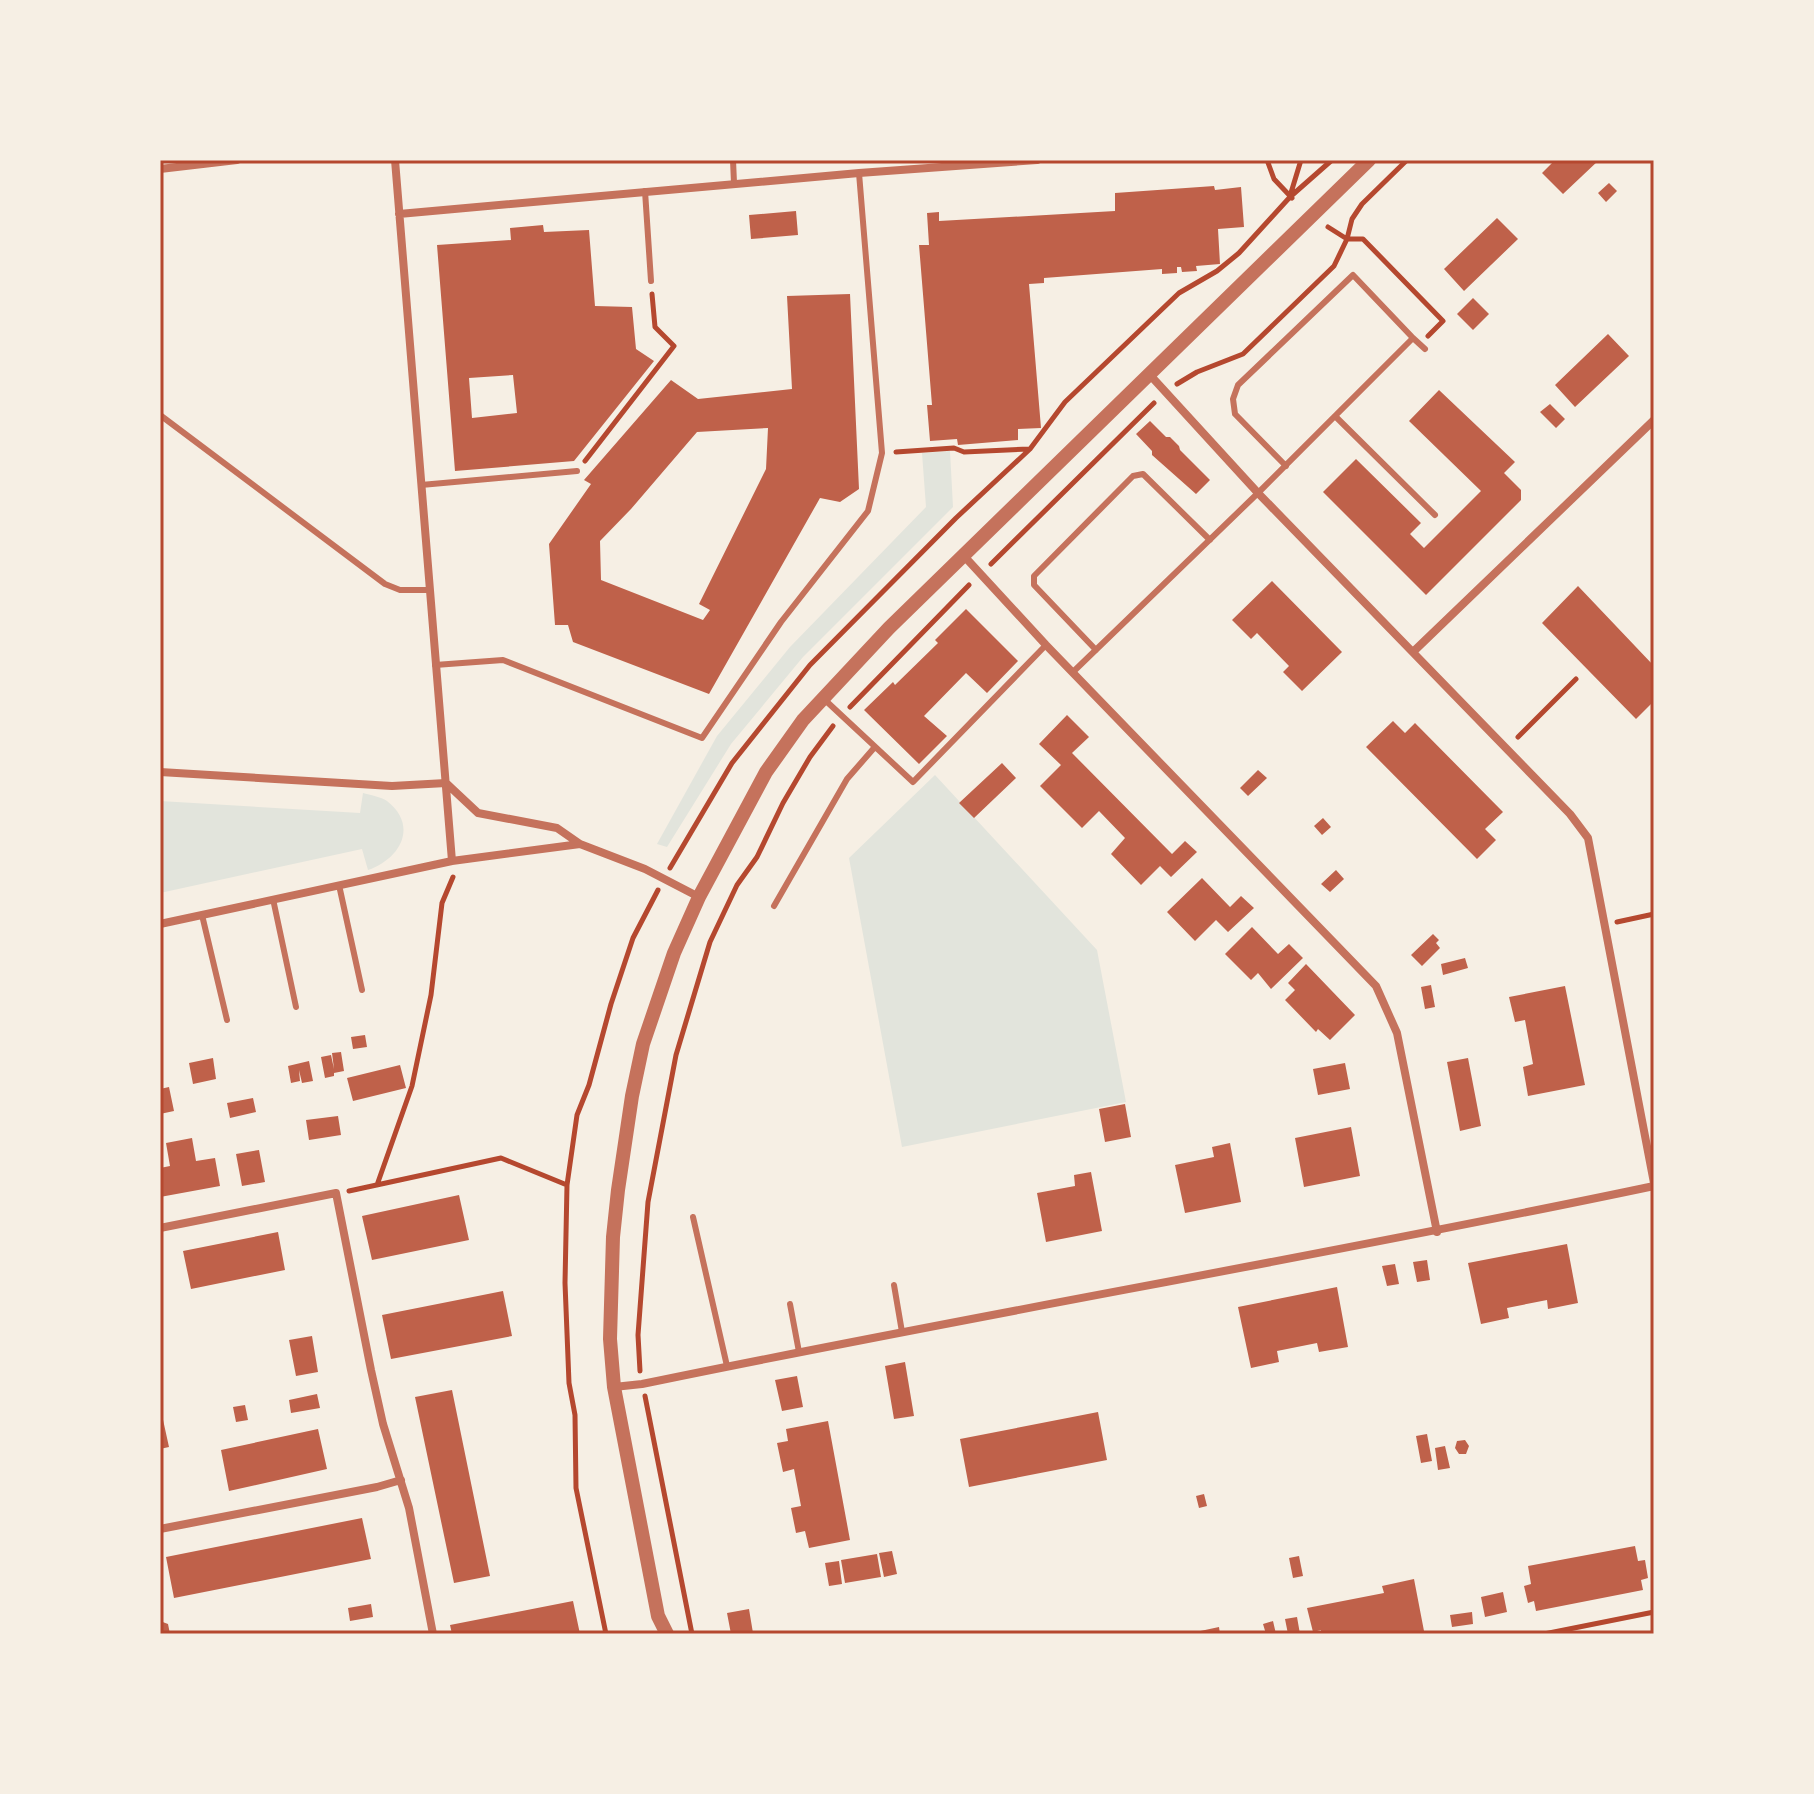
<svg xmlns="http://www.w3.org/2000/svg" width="1814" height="1794" viewBox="0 0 1814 1794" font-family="Jost,sans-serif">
<rect width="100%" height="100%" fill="#f6efe4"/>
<path fill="#e2e4dc" d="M950,451L953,507L803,657L731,744L667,847L657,844L717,736L790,647L926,507L922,453Z
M935,775L1097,950L1126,1102L902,1147L849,858Z
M363,793C370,795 381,797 387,801C419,826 400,859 368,870L362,849L160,893V801L360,813Z"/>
<path fill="#bf614a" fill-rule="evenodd" d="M1555,160H1599L1563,194L1542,173Z
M1609,183L1617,191L1606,202L1598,193Z
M1214,186L1215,190L1241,187L1244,227L1218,229L1220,264L1196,266L1197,271L1182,272L1181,267H1177V273L1162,274V269L1044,278V283L1029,284L1041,428L1018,429V440L958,445L957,439L930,441L927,405H932L919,245H929L927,213L939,212V221L1115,211V193Z
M796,211L798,235L751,239L749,215Z
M1497,218L1518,239L1464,291L1444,269Z
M543,225L544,232L589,230L595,306L632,307L636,349L654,361L574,461L455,471L437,245L511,240L510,228ZM513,375L517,413L472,418L469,378Z
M850,294L859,489L840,502L820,498L709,694L573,642L568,625H555L549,544L591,484L584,480L671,380L698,399L792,389L787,296ZM768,428L766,469L699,604L710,610L703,620L601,580L600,541L631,509L697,432Z
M1473,298L1489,314L1473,330L1457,314Z
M1608,334L1629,356L1575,407L1555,385Z
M1439,390L1515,462L1504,473L1521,490V500L1426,595L1323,492L1356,459L1421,523L1410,534L1424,548L1481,491L1409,421Z
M1550,404L1565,419L1556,428L1540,412Z
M1150,421L1166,437H1170L1179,446L1180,450L1210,480L1196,494L1152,455V451L1136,434Z
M1272,581L1342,652L1302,691L1283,672L1289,666L1257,633L1251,639L1232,620Z
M1578,586L1654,666V701L1636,719L1542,623Z
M966,609L1018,661L987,693L966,673L924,716L947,736L919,764L864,710L893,682L895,685L938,643L935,640Z
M1067,715L1089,737L1072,753L1172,854L1185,841L1197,852L1171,877L1160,866L1141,885L1111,854L1125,838L1099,811L1082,828L1040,786L1061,765L1039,744Z
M1393,721L1405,733L1415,723L1503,812L1485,829L1496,840L1477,859L1366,747Z
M1002,763L1016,778L974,818L959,803Z
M1258,770L1267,778L1248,796L1240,788Z
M1323,818L1331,827L1322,835L1314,826Z
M1336,870L1344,879L1330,892L1321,884Z
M1202,878L1230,907L1241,896L1254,908L1228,932L1216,920L1195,941L1167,912Z
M1252,927L1278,954L1289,944L1303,958L1271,989L1258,973L1251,980L1225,954Z
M1433,934L1439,940L1436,943L1440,948L1422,966L1411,955Z
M1465,958L1468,968L1443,975L1441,964Z
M1306,964L1355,1015L1330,1040L1318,1029L1316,1032L1285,1000L1295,990L1288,983Z
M1431,985L1435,1007L1425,1009L1421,987Z
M1565,986L1585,1085L1528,1096L1523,1067L1533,1064L1525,1020L1515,1022L1509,997Z
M365,1035L367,1047L353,1049L351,1037Z
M341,1052L344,1071L334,1073V1076L325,1078L321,1057L331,1055L334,1069L332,1053Z
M213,1058L216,1079L193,1084L189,1063Z
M1468,1058L1481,1126L1460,1131L1447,1062Z
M309,1061L313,1081L302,1083L299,1070L300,1081L291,1083L288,1066Z
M1345,1063L1350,1089L1318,1095L1313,1069Z
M400,1065L406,1088L353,1101L347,1078Z
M169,1087L174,1111L160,1114V1089Z
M253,1098L256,1112L230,1118L227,1103Z
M1125,1104L1131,1137L1105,1142L1099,1109Z
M338,1116L341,1135L309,1140L306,1120Z
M1351,1127L1360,1176L1304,1187L1295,1138Z
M192,1138L196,1161L215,1158L220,1186L160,1197V1168L170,1166L166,1143Z
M1230,1143L1241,1202L1185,1213L1175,1165L1214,1157L1212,1147Z
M259,1150L265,1182L242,1186L236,1154Z
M1091,1172L1102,1231L1046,1242L1037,1193L1075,1186L1074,1175Z
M459,1195L469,1240L372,1260L362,1216Z
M278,1232L285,1270L191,1289L183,1251Z
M1567,1244L1578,1303L1548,1309L1547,1300L1507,1308L1509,1318L1481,1324L1468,1263Z
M1427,1260L1430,1280L1417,1282L1413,1262Z
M1395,1264L1399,1284L1387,1286L1382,1266Z
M1337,1287L1348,1347L1319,1352L1317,1343L1277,1351L1279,1362L1251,1368L1238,1307Z
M503,1291L512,1336L391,1359L382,1315Z
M312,1336L318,1372L296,1376L289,1340Z
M905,1362L914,1416L894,1419L885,1366Z
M797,1376L803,1407L782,1411L775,1380Z
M452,1390L490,1576L454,1583L415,1397Z
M317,1394L320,1408L291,1413L289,1400Z
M245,1405L248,1420L236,1422L233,1407Z
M160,1406L169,1447L160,1449Z
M1098,1412L1107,1460L969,1487L960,1439Z
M828,1421L850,1540L809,1548L805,1531L796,1533L791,1508L801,1506L794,1469L783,1472L777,1443L788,1441L786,1429Z
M318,1429L327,1469L229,1491L221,1450Z
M1427,1434L1432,1461L1421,1463L1416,1436Z
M1465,1440L1469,1446L1466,1454H1459L1455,1448L1457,1441Z
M1445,1446L1450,1468L1438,1470L1435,1448Z
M1204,1494L1207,1506L1199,1508L1196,1496Z
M362,1518L371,1559L174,1598L166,1557Z
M1635,1546L1638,1561L1645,1560L1648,1578L1641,1580L1643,1590L1536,1611L1534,1601L1528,1603L1524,1586L1531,1584L1528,1566Z
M892,1551L897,1574L884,1577L879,1553Z
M877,1554L881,1577L845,1583L841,1560Z
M1299,1556L1303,1576L1293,1578L1289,1558Z
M839,1561L842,1584L829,1586L825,1563Z
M1414,1579L1424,1631L1410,1634H1321V1630L1313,1632L1307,1608L1384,1593L1382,1586Z
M1503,1592L1507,1612L1485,1617L1481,1597Z
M573,1601L580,1634H452L450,1625Z
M371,1604L373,1617L350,1621L348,1608Z
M749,1609L753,1633L731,1634L727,1613Z
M1472,1612L1473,1624L1452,1627L1450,1615Z
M1297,1617L1300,1634H1288L1285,1619Z
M160,1621L168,1624L170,1634H160Z
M1273,1621L1276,1634H1266L1263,1624Z
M1219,1627L1220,1634H1191V1633Z"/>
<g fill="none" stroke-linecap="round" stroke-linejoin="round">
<path stroke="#b5482f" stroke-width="5" d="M1267,160L1274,179L1292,198
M1290,196L1301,160
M1328,227L1347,239H1363L1443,321L1428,336
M1177,384L1197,372L1243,354L1334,266L1347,239L1352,219L1362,204L1407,160
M896,452L954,448L964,452L1029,449
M585,461L674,346L655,327L652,294
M991,564L1154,403
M850,707L969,585
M1518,737L1576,679
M670,868L732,763L810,665L956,518L1030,449L1065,402L1179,293L1217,271L1239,253L1290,197L1332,160
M1617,922L1654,914
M377,1185L412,1086L431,995L442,903L453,877
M349,1191L501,1158L567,1185
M640,1371L638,1335L648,1202L676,1055L710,942L737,885L757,857L783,803L810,757L833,726
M645,1396L692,1634
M606,1634L576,1488L575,1415L569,1383L565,1283L567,1185L577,1115L589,1085L611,1004L633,938L658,890
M1544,1634L1654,1612"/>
<path stroke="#c5725c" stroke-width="6" d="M733,160L734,183
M645,191L651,281
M1413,338L1425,349
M160,415L385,584L400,590H428
M1335,416L1435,515
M421,485L577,471
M1096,650L1034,585V576L1133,476L1143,474L1210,540
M435,665L503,660L702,738L781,622L868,511L882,453L859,173
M1073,672L1258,493L1413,338L1353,275L1238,385L1233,399L1235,414L1286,466
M825,700L913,782L1046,645
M339,885L362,990
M273,899L296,1007
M774,906L847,779L874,748
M202,915L227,1020
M693,1217L727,1366
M894,1285L902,1332
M790,1304L799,1352"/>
<path stroke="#c5725c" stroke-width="8" d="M395,160L452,861L580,844
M160,169L237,160
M399,214L859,173L1037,160
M1150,375L1258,493L1570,814L1588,838L1654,1183
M964,556L1046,645L1376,986L1397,1033L1437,1232
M1413,652L1654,420
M160,772L392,786L446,783
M446,783L478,813L557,828L580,844L645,869L699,897
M160,924L452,861
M160,1228L336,1193L371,1370L383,1424L409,1508L433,1634
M614,1387L642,1384C979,1314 1318,1257 1654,1186
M160,1529L377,1487L401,1480"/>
<path stroke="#c5725c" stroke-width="14" d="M667,1634L658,1616L614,1387L610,1339L613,1237L618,1190L632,1096L643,1044L674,953L699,897L766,772L803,720L889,628L1369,160"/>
</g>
<rect width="1814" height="1794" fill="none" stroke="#f6efe4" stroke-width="324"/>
<rect x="162" y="162" width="1490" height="1470" fill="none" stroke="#b5482f" stroke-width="3"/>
</svg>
